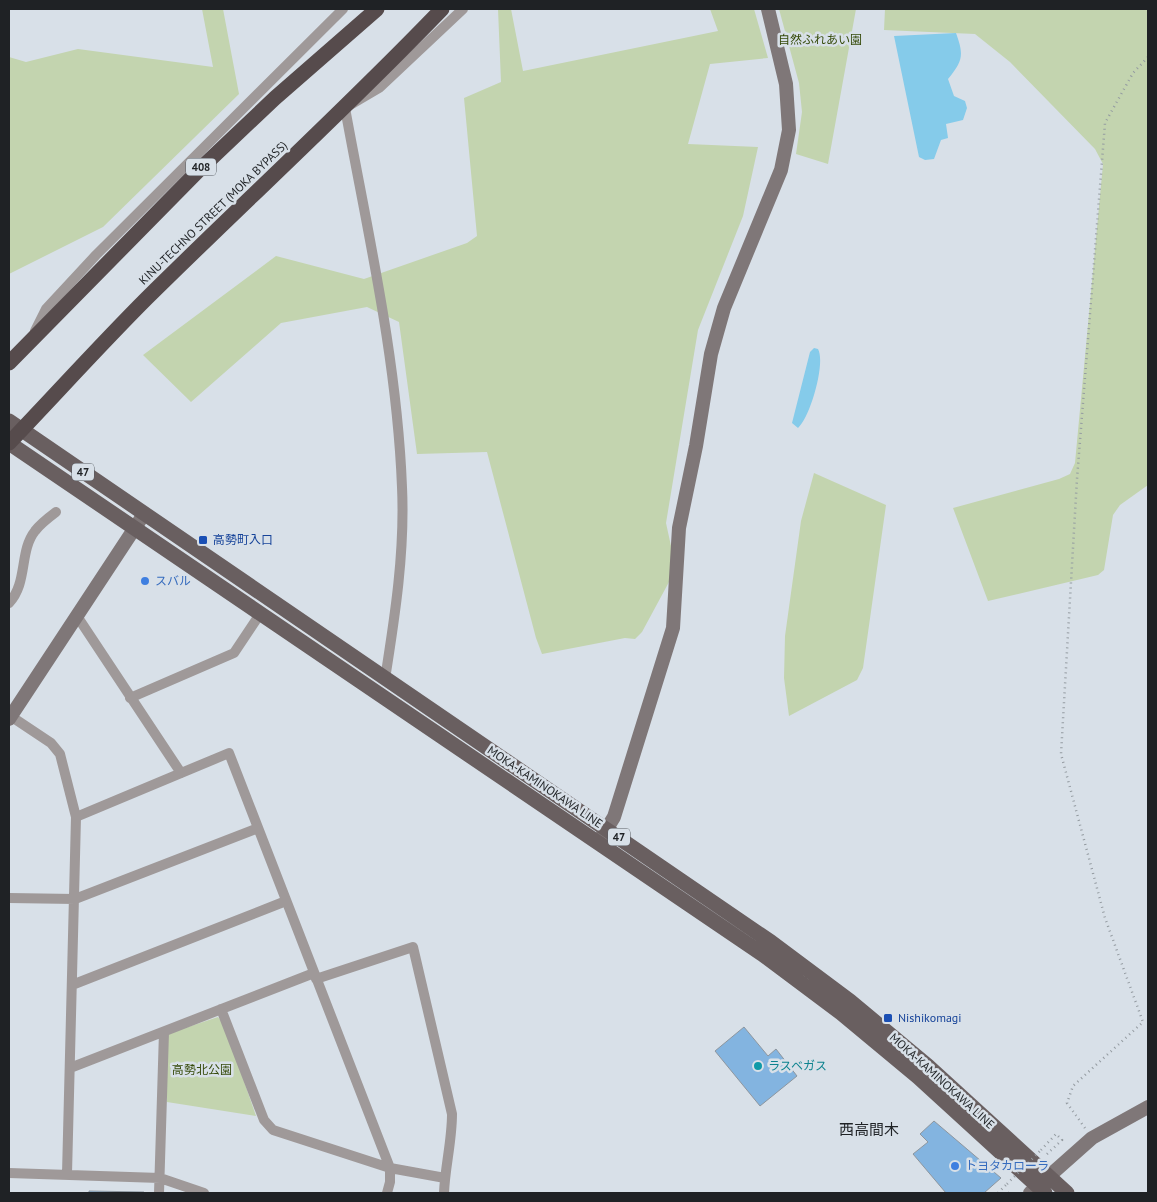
<svg xmlns="http://www.w3.org/2000/svg" width="1157" height="1202" viewBox="0 0 1157 1202" font-family="'PT Sans','Noto Sans JP',sans-serif">
<rect width="100%" height="100%" fill="#d8e0e8"/>
<path fill="#c3d4af" d="M202,9H223L239,94L103,227L9,274V57L26,62L78,49L213,67Z
M498,9H511L523,71L718,31L710,9H754L768,58L710,64L688,144L758,147L743,216L698,330L666,523L676,569L642,632L635,639L625,638L542,654L536,638L487,452L417,454L399,322L367,307L281,323L191,402L143,355L276,256L364,279L467,243L477,236L464,98L501,82Z
M779,9H856L828,164L796,154L802,112L799,83Z
M885,9H1148V485L1120,505L1113,515L1104,570L1098,575L988,601L953,508L1059,479L1070,474L1075,463L1103,164L1095,149L1010,62L975,34L884,30Z
M814,473L886,505L863,668L857,680L789,716L784,678L785,636L801,521Z
M218,1017L225,1026L256,1116L167,1102L166,1037L170,1033Z"/>
<path fill="#85cbea" d="M956,33C964,55 963,61 948,79L954,96L965,101L967,108L963,120L946,124L948,138L941,140L934,159L925,160L919,157L894,36Z
M814,348L818,349C826,363 810,418 798,428L792,423L810,352Z"/>
<path fill="#83b4e0" stroke="#8e969e" d="M744,1027L768,1056L776,1049L797,1076L760,1106L715,1051Z
M934,1121L1001,1178L984,1193H946L913,1154L928,1142L920,1134Z
M89,1191L144,1192V1193H89Z"/>
<g fill="none" stroke-linecap="round" stroke-linejoin="round">
<path stroke="#949ba1" stroke-width="2.5" stroke-dasharray="1 4" stroke-linecap="butt" d="M1085,1128L1067,1103L1073,1086L1143,1022L1105,918L1061,754L1077,479L1105,123L1133,73L1148,57
M1041,1150L1056,1134L1062,1140L1046,1155
M998,1193L1007,1184
M1009,1193L1011,1190"/>
<path stroke="#9f9999" stroke-width="10" d="M35,331L46,309L96,255L343,9
M9,603C28,583 19,551 35,531C40,524 48,518 56,512
M77,616L181,773
M385,679C395,616 405,551 402,487C397,359 368,234 345,108L379,88L463,9
M130,698L234,653L260,614
M9,715L51,743L60,754L76,817L67,1174
M76,817L229,753L390,1168V1182L387,1193
M9,898L75,899L258,828
M316,979L413,947L452,1114C452,1141 445,1167 444,1193
M72,985L286,901
M221,1009L264,1120L273,1130L390,1168L445,1178
M70,1068L314,973
M9,1173L160,1178L204,1193
M159,1193L164,1032"/>
<path stroke="#7f7778" stroke-width="14" d="M9,719L144,514
M601,838L614,817L673,628L679,528L696,446L711,354L724,308L781,170L789,130L786,84L768,9
M1030,1193L1092,1138L1148,1107"/>
<path stroke="#695f60" stroke-width="15" d="M9,421L771,942L850,1001L928,1066L1067,1193
M9,443L762,954L841,1013L918,1077L1045,1193"/>
<path stroke="#564b4c" stroke-width="15" d="M9,363L199,170L275,98L377,9
M9,443C55,395 100,345 147,298C245,201 347,108 442,9"/>
<path stroke="#949ba1" stroke-width="2.5" stroke-dasharray="1 4" stroke-linecap="butt" d="M1007,1184L1041,1150"/>
</g>
<g fill="#1a4fb4" stroke="#d8e0e8" stroke-width="2">
<rect x="198" y="535" width="10" height="10" rx="2.5"/>
<rect x="883" y="1013" width="10" height="10" rx="2.5"/>
</g>
<g fill="#3f7fe0" stroke="#d8e0e8" stroke-width="2">
<circle cx="145" cy="581" r="5"/>
<circle cx="955" cy="1166" r="5"/>
</g>
<circle fill="#0f9aa8" stroke="#d8e0e8" stroke-width="2" cx="758" cy="1066" r="5"/>
<g text-anchor="middle" stroke-width="5" stroke-linejoin="round" paint-order="stroke">
<g fill="#d8e0e8" stroke="#565b60" stroke-width="1">
<rect x="186" y="158.5" width="30" height="17" rx="4"/>
<rect x="72" y="463.5" width="22" height="17" rx="4"/>
<rect x="608" y="828.5" width="22" height="17" rx="4"/>
</g>
<g font-size="11" font-weight="bold" fill="#1f2225">
<text x="201" y="171">408</text>
<text x="83" y="476">47</text>
<text x="619" y="841">47</text>
</g>
<g font-size="12" fill="#364b0b" stroke="#d8e0e8">
<text x="820" y="44">自然ふれあい園</text>
<text x="202" y="1074">高勢北公園</text>
</g>
<g font-size="12" fill="#1f2225" stroke="#d8e0e8">
<text transform="translate(213 213) rotate(-44)" y="4">KINU-TECHNO STREET (MOKA BYPASS)</text>
<text transform="translate(545 787) rotate(34)" y="4">MOKA-KAMINOKAWA LINE</text>
<text transform="translate(942 1081) rotate(42)" y="4">MOKA-KAMINOKAWA LINE</text>
</g>
<g font-size="12" fill="#164399" stroke="#d8e0e8" text-anchor="start">
<text x="213" y="544">高勢町入口</text>
<text x="898" y="1022">Nishikomagi</text>
</g>
<g font-size="12" fill="#366cbe" stroke="#d8e0e8" text-anchor="start">
<text x="155" y="585">スバル</text>
<text x="965" y="1170">トヨタカローラ</text>
</g>
<g font-size="12" fill="#0d838f" stroke="#d8e0e8" text-anchor="start">
<text x="768" y="1070">ラスベガス</text>
</g>
<g font-size="15" fill="#1f2225" stroke="#d8e0e8">
<text x="869" y="1135">西高間木</text>
</g>
</g>
<rect width="1157" height="1202" fill="none" stroke="#1f2225" stroke-width="20"/>
</svg>
